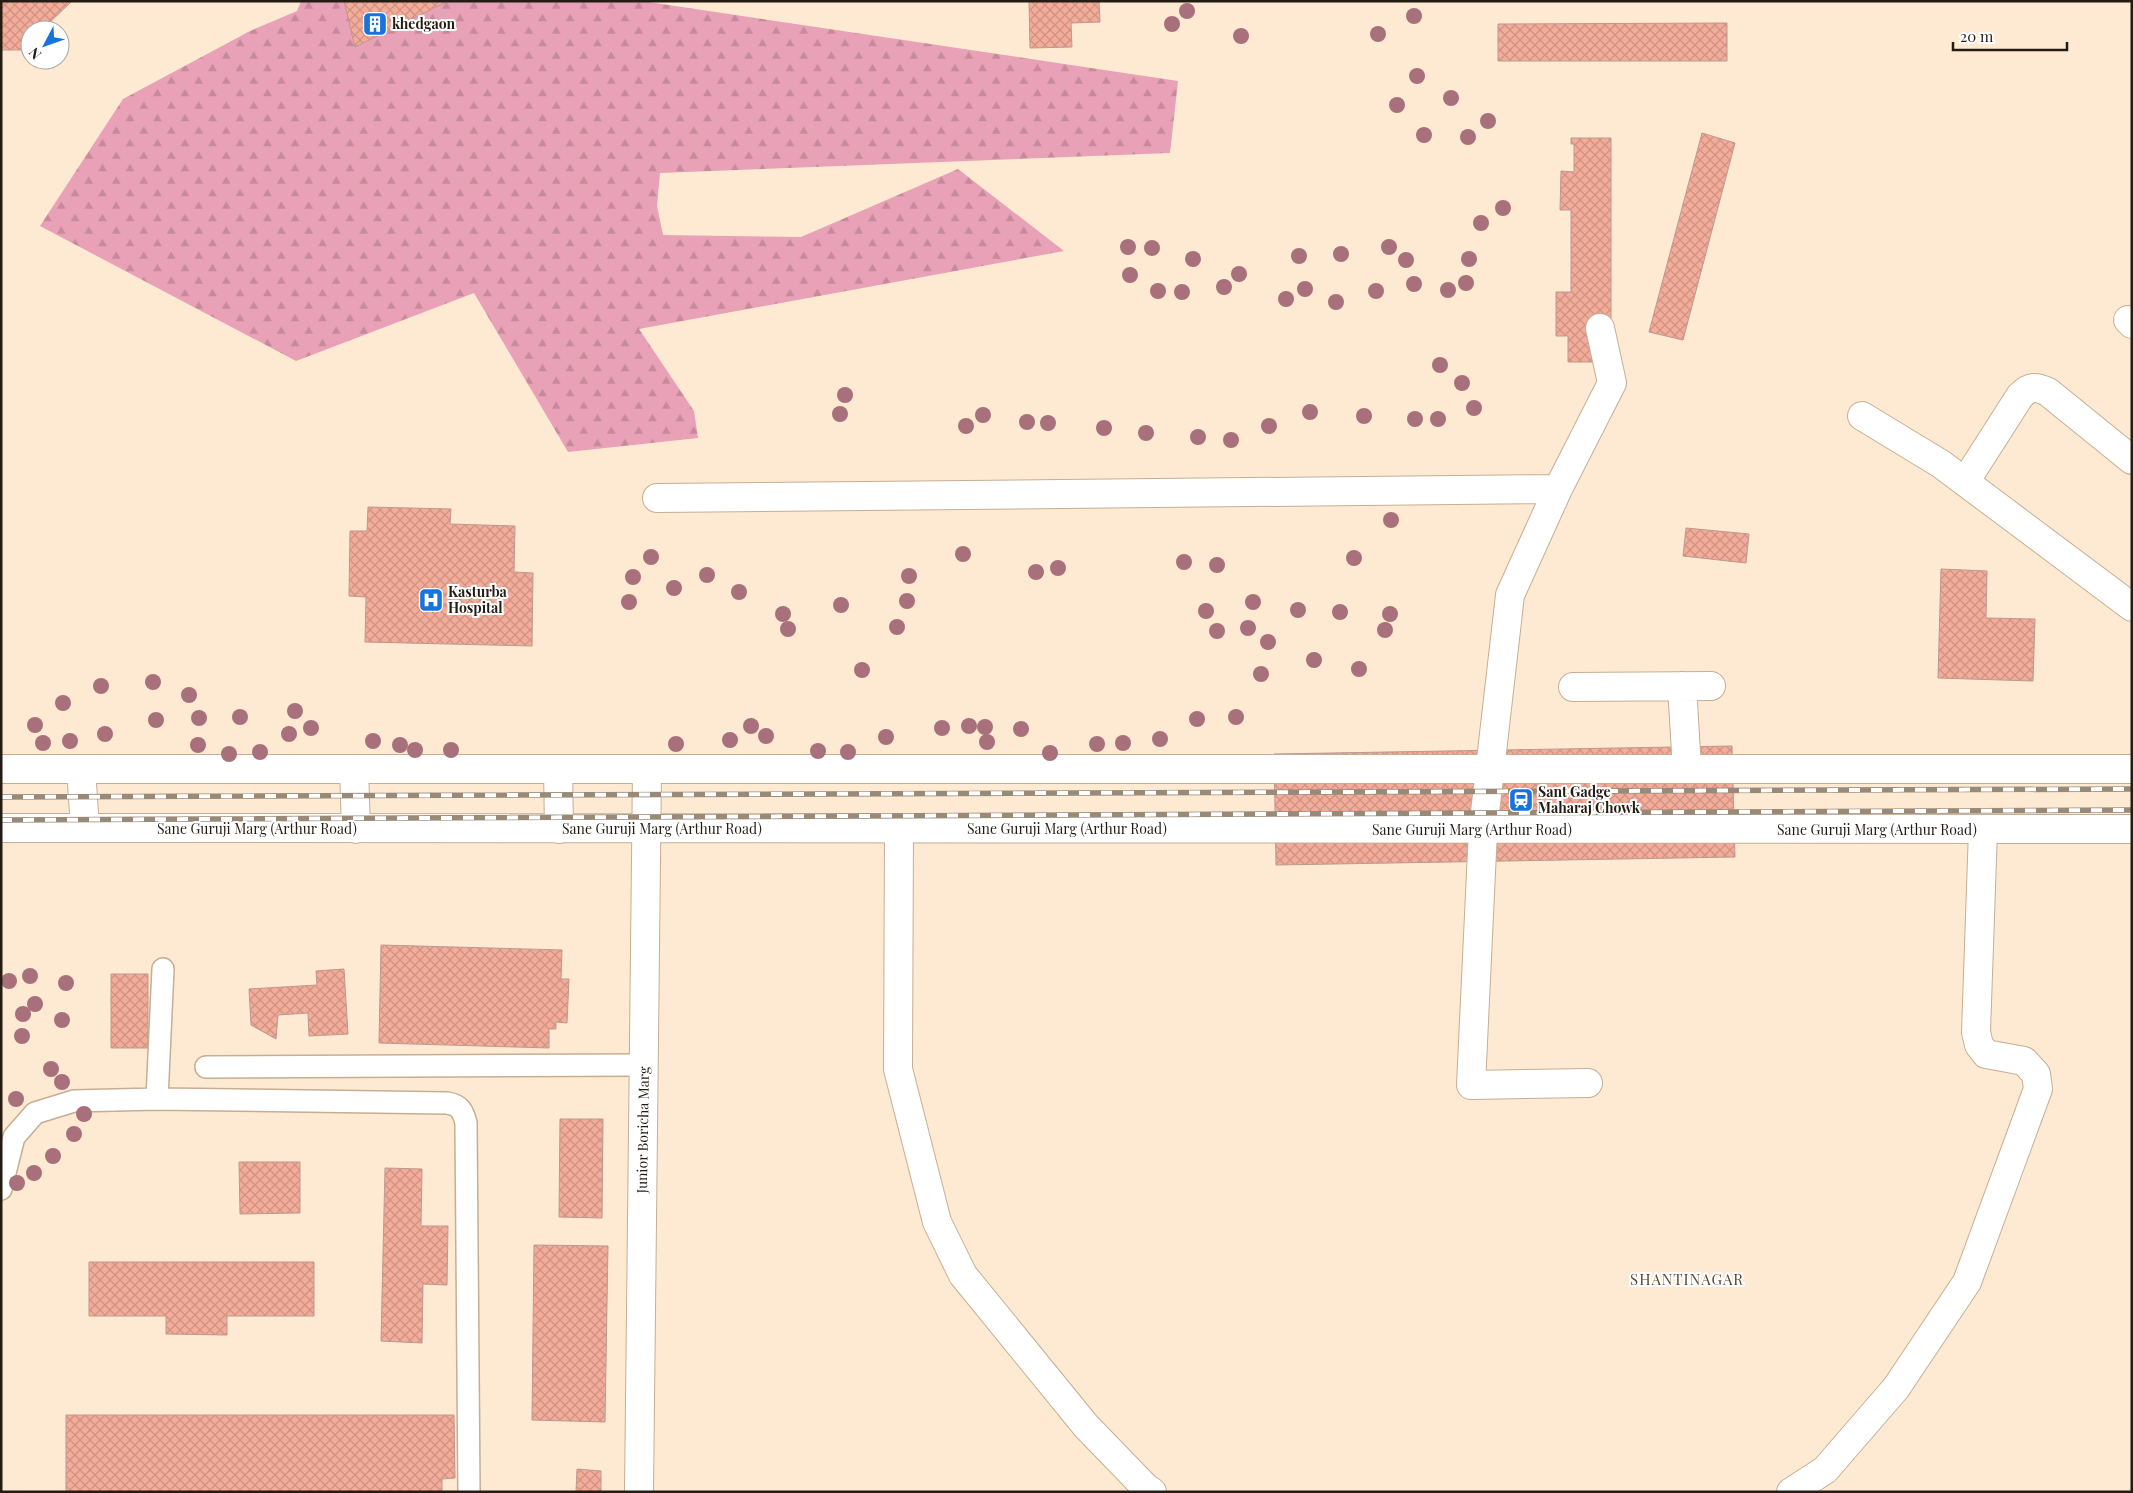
<svg xmlns="http://www.w3.org/2000/svg" width="2133" height="1493" viewBox="0 0 2133 1493" font-family="'Playfair Display',serif">
<defs>
<pattern id="forest-firs" width="22" height="20" patternUnits="userSpaceOnUse" patternTransform="scale(1.25)"><rect width="22" height="20" fill="#e8a1b6"/><path d="M5 1l3.5 6h-7zM16 11l3.5 6h-7z" fill="#c78a9b"/></pattern>
<pattern id="building-cross-hatch" width="8" height="8" patternUnits="userSpaceOnUse" patternTransform="scale(1.25)"><rect width="8" height="8" fill="#f3ac99"/><path d="M0 0l8 8M0 8l8-8" fill="none" stroke="#d09383"/></pattern>
</defs>
<rect width="100%" height="100%" fill="#feead3"/>
<path fill="url(#forest-firs)" d="M301,1H642L1178,81L1170,153L660,173L657,206L663,235L801,237L958,169L1064,251L639,329L694,411L698,438L568,452L474,293L296,361L40,226L123,99L250,31L297,11Z"/>
<path fill="url(#building-cross-hatch)" stroke="#bd988f" d="M1,1H72L45,27L46,30H30V50H1Z
M344,1H448L355,47Z
M1029,1H1099L1100,22L1071,23L1072,47L1030,48Z
M1727,23V61H1498V24Z
M1702,133L1735,143L1683,340L1649,332Z
M1571,138H1611V362H1568V336H1556V292H1571V210H1560L1561,171L1574,172V144H1571Z
M368,507L451,509L450,524L515,526L514,572L533,573L532,646L365,642L366,597L349,596L350,531H367Z
M1686,528L1749,534L1746,563L1683,556Z
M1941,569L1987,571L1986,618L2035,619L2033,681L1938,678Z
M1732,746L1735,857L1276,865L1274,754Z
M381,945L562,950L561,979H569L567,1023L556,1022V1029H549V1048L379,1043Z
M344,969L348,1034L309,1036L308,1013L278,1015L276,1039L251,1025L249,989L317,985L316,971Z
M111,974H148V1048H111Z
M560,1119H603L602,1218L559,1217Z
M239,1162H300V1213L240,1214Z
M385,1168L422,1169L421,1226H448L447,1285L423,1284L422,1343L381,1341Z
M534,1245L608,1246L605,1422L532,1420Z
M89,1262H314V1316H227V1335L166,1334V1316H89Z
M66,1415H454L455,1478L442,1479V1492H66Z
M577,1469L601,1471V1492H555H576Z"/>
<g fill="none" stroke-linecap="round" stroke-linejoin="round">
<defs>
<path id="lane" d="M163,969L157,1099L447,1103C460,1105 463,1111 466,1123L469,1492
M206,1067L644,1065
M1,1189L14,1137L35,1113L74,1101L157,1099"/>
<path id="street" d="M2128,320L2132,324
M1862,416L1941,464L2132,607
M1965,482L2020,396C2030,386 2036,386 2048,392L2132,460
M1558,489L1612,383L1600,328
M657,498L1558,489L1510,595L1483,830L1471,1085L1588,1083
M1682,686L1687,769
M1573,687L1711,686
M899,829L898,1069L937,1222L963,1275L1086,1426L1146,1488L1152,1492
M639,1492L647,769
M1791,1492L1825,1470L1896,1388L1967,1282L2038,1089L2036,1074L2024,1061L1986,1054L1979,1045L1976,1032L1983,830"/>
<path id="secondary" d="M1,769H2132
M81,769L85,828
M354,769L356,829
M558,769L559,829
M1,828L2132,829"/>
</defs>
<use href="#lane" stroke="#c6ae93" stroke-width="24"/>
<use href="#street" stroke="#c6ae93" stroke-width="30"/>
<use href="#secondary" stroke="#c6ae93" stroke-width="30"/>
<use href="#lane" stroke="#fff" stroke-width="21"/>
<use href="#street" stroke="#fff" stroke-width="28"/>
<use href="#secondary" stroke="#fff" stroke-width="28"/>
<defs>
<path id="rail" d="M1,797L2132,789
M1,820L2132,810"/>
</defs>
<use href="#rail" stroke="#988a79" stroke-width="5.5"/>
<use href="#rail" stroke="#fff" stroke-width="4" stroke-dasharray="11" stroke-linecap="butt"/>
</g>
<g fill="#a7707a">
<circle cx="1187" cy="11" r="8"/>
<circle cx="1414" cy="16" r="8"/>
<circle cx="1172" cy="24" r="8"/>
<circle cx="1378" cy="34" r="8"/>
<circle cx="1241" cy="36" r="8"/>
<circle cx="1417" cy="76" r="8"/>
<circle cx="1451" cy="98" r="8"/>
<circle cx="1397" cy="105" r="8"/>
<circle cx="1488" cy="121" r="8"/>
<circle cx="1424" cy="135" r="8"/>
<circle cx="1468" cy="137" r="8"/>
<circle cx="1503" cy="208" r="8"/>
<circle cx="1481" cy="223" r="8"/>
<circle cx="1128" cy="247" r="8"/>
<circle cx="1389" cy="247" r="8"/>
<circle cx="1152" cy="248" r="8"/>
<circle cx="1341" cy="254" r="8"/>
<circle cx="1299" cy="256" r="8"/>
<circle cx="1193" cy="259" r="8"/>
<circle cx="1469" cy="259" r="8"/>
<circle cx="1406" cy="260" r="8"/>
<circle cx="1239" cy="274" r="8"/>
<circle cx="1130" cy="275" r="8"/>
<circle cx="1466" cy="283" r="8"/>
<circle cx="1414" cy="284" r="8"/>
<circle cx="1224" cy="287" r="8"/>
<circle cx="1305" cy="289" r="8"/>
<circle cx="1448" cy="290" r="8"/>
<circle cx="1158" cy="291" r="8"/>
<circle cx="1376" cy="291" r="8"/>
<circle cx="1182" cy="292" r="8"/>
<circle cx="1286" cy="299" r="8"/>
<circle cx="1336" cy="302" r="8"/>
<circle cx="1440" cy="365" r="8"/>
<circle cx="1462" cy="383" r="8"/>
<circle cx="845" cy="395" r="8"/>
<circle cx="1474" cy="408" r="8"/>
<circle cx="1310" cy="412" r="8"/>
<circle cx="840" cy="414" r="8"/>
<circle cx="983" cy="415" r="8"/>
<circle cx="1364" cy="416" r="8"/>
<circle cx="1415" cy="419" r="8"/>
<circle cx="1438" cy="419" r="8"/>
<circle cx="1027" cy="422" r="8"/>
<circle cx="1048" cy="423" r="8"/>
<circle cx="966" cy="426" r="8"/>
<circle cx="1269" cy="426" r="8"/>
<circle cx="1104" cy="428" r="8"/>
<circle cx="1146" cy="433" r="8"/>
<circle cx="1198" cy="437" r="8"/>
<circle cx="1231" cy="440" r="8"/>
<circle cx="1391" cy="520" r="8"/>
<circle cx="963" cy="554" r="8"/>
<circle cx="651" cy="557" r="8"/>
<circle cx="1354" cy="558" r="8"/>
<circle cx="1184" cy="562" r="8"/>
<circle cx="1217" cy="565" r="8"/>
<circle cx="1058" cy="568" r="8"/>
<circle cx="1036" cy="572" r="8"/>
<circle cx="707" cy="575" r="8"/>
<circle cx="909" cy="576" r="8"/>
<circle cx="633" cy="577" r="8"/>
<circle cx="674" cy="588" r="8"/>
<circle cx="739" cy="592" r="8"/>
<circle cx="907" cy="601" r="8"/>
<circle cx="629" cy="602" r="8"/>
<circle cx="1253" cy="602" r="8"/>
<circle cx="841" cy="605" r="8"/>
<circle cx="1298" cy="610" r="8"/>
<circle cx="1206" cy="611" r="8"/>
<circle cx="1340" cy="612" r="8"/>
<circle cx="783" cy="614" r="8"/>
<circle cx="1390" cy="614" r="8"/>
<circle cx="897" cy="627" r="8"/>
<circle cx="1248" cy="628" r="8"/>
<circle cx="788" cy="629" r="8"/>
<circle cx="1385" cy="630" r="8"/>
<circle cx="1217" cy="631" r="8"/>
<circle cx="1268" cy="642" r="8"/>
<circle cx="1314" cy="660" r="8"/>
<circle cx="1359" cy="669" r="8"/>
<circle cx="862" cy="670" r="8"/>
<circle cx="1261" cy="674" r="8"/>
<circle cx="153" cy="682" r="8"/>
<circle cx="101" cy="686" r="8"/>
<circle cx="189" cy="695" r="8"/>
<circle cx="63" cy="703" r="8"/>
<circle cx="295" cy="711" r="8"/>
<circle cx="240" cy="717" r="8"/>
<circle cx="1236" cy="717" r="8"/>
<circle cx="199" cy="718" r="8"/>
<circle cx="1197" cy="719" r="8"/>
<circle cx="156" cy="720" r="8"/>
<circle cx="35" cy="725" r="8"/>
<circle cx="751" cy="726" r="8"/>
<circle cx="969" cy="726" r="8"/>
<circle cx="985" cy="727" r="8"/>
<circle cx="311" cy="728" r="8"/>
<circle cx="942" cy="728" r="8"/>
<circle cx="1021" cy="729" r="8"/>
<circle cx="105" cy="734" r="8"/>
<circle cx="289" cy="734" r="8"/>
<circle cx="766" cy="736" r="8"/>
<circle cx="886" cy="737" r="8"/>
<circle cx="1160" cy="739" r="8"/>
<circle cx="730" cy="740" r="8"/>
<circle cx="70" cy="741" r="8"/>
<circle cx="373" cy="741" r="8"/>
<circle cx="987" cy="742" r="8"/>
<circle cx="43" cy="743" r="8"/>
<circle cx="1123" cy="743" r="8"/>
<circle cx="676" cy="744" r="8"/>
<circle cx="1097" cy="744" r="8"/>
<circle cx="198" cy="745" r="8"/>
<circle cx="400" cy="745" r="8"/>
<circle cx="415" cy="750" r="8"/>
<circle cx="451" cy="750" r="8"/>
<circle cx="818" cy="751" r="8"/>
<circle cx="260" cy="752" r="8"/>
<circle cx="848" cy="752" r="8"/>
<circle cx="1050" cy="753" r="8"/>
<circle cx="229" cy="754" r="8"/>
<circle cx="30" cy="976" r="8"/>
<circle cx="9" cy="981" r="8"/>
<circle cx="66" cy="983" r="8"/>
<circle cx="35" cy="1004" r="8"/>
<circle cx="23" cy="1014" r="8"/>
<circle cx="62" cy="1020" r="8"/>
<circle cx="22" cy="1036" r="8"/>
<circle cx="51" cy="1069" r="8"/>
<circle cx="62" cy="1082" r="8"/>
<circle cx="16" cy="1099" r="8"/>
<circle cx="84" cy="1114" r="8"/>
<circle cx="74" cy="1134" r="8"/>
<circle cx="53" cy="1156" r="8"/>
<circle cx="34" cy="1173" r="8"/>
<circle cx="17" cy="1183" r="8"/>
</g>
<defs>
<symbol id="building-square" viewBox="-11 -11 22 22"><rect x="-9" y="-9" width="18" height="18" rx="4" fill="#1973dd" stroke="#fff"/><path d="M-4-6H4V6H1V3H-1V6H-4ZM-2.5-4.3h1.7v1.8h-1.7ZM.8-4.3h1.7v1.8H.8ZM-2.5-1h1.7V.8h-1.7ZM.8-1h1.7V.8H.8Z" fill="#fff"/></symbol>
<symbol id="hospital-square" viewBox="-11 -11 22 22"><rect x="-9" y="-9" width="18" height="18" rx="4" fill="#1973dd" stroke="#fff"/><path d="M-5-5h3v3.5h4V-5h3V5h-3V1.5h-4V5h-3Z" fill="#fff"/></symbol>
<symbol id="station-square" viewBox="-11 -11 22 22"><rect x="-9" y="-9" width="18" height="18" rx="4" fill="#1973dd" stroke="#fff"/><path d="M-3-6H3Q5-6 5-4V2Q5 4 3 4L4.5 6H3L1.5 4h-3L-3 6H-4.5L-3 4Q-5 4-5 2V-4Q-5-6-3-6ZM-3.5-4v3h7v-3ZM-3.5 1v1.5H-2V1ZM2 1v1.5H3.5V1Z" fill="#fff"/></symbol>
</defs>
<g fill-rule="evenodd">
<use href="#building-square" x="361" y="10" width="28" height="28"/>
<use href="#hospital-square" x="417" y="586" width="28" height="28"/>
<use href="#station-square" x="1507" y="786" width="28" height="28"/>
</g>
<g text-anchor="middle" stroke-width="4" stroke-linejoin="round" paint-order="stroke">
<g font-size="14" font-weight="bold" fill="#241c12" stroke="#fff" text-anchor="start">
<text x="392" y="29">khedgaon</text>
<text x="448" y="597">Kasturba<tspan x="448" dy="16">Hospital</tspan></text>
<text x="1538" y="797">Sant Gadge<tspan x="1538" dy="16">Maharaj Chowk</tspan></text>
</g>
<g font-size="14" fill="#241c12" stroke="#fff">
<text x="257" y="834">Sane Guruji Marg (Arthur Road)</text>
<text x="662" y="834">Sane Guruji Marg (Arthur Road)</text>
<text x="1067" y="834">Sane Guruji Marg (Arthur Road)</text>
<text x="1472" y="835">Sane Guruji Marg (Arthur Road)</text>
<text x="1877" y="835">Sane Guruji Marg (Arthur Road)</text>
<text transform="translate(643 1130) rotate(-89)" y="5">Junior Boricha Marg</text>
</g>
<g font-size="15" letter-spacing="1" fill="#5a462e" stroke="#fff">
<text x="1687" y="1285">SHANTINAGAR</text>
</g>
</g>
<rect width="2133" height="1493" fill="none" stroke="#241c12" stroke-width="5"/>
<g transform="translate(45 45) rotate(229)"><circle r="24" fill="#ffffff" stroke="#a7a4a0"/>
<path d="M0-4L9 19L0 12L-9 19Z" fill="#1973dd"/>
<text y="-8" font-size="14" font-weight="bold" text-anchor="middle" fill="#241c12">N</text>
</g>
<path d="M1953 42v8h114v-8" fill="none" stroke="#241c12" stroke-width="2.5"/>
<text x="1960" y="42" font-size="15" fill="#241c12" stroke="#ffffff" stroke-width="4" paint-order="stroke">20 m</text>
</svg>
